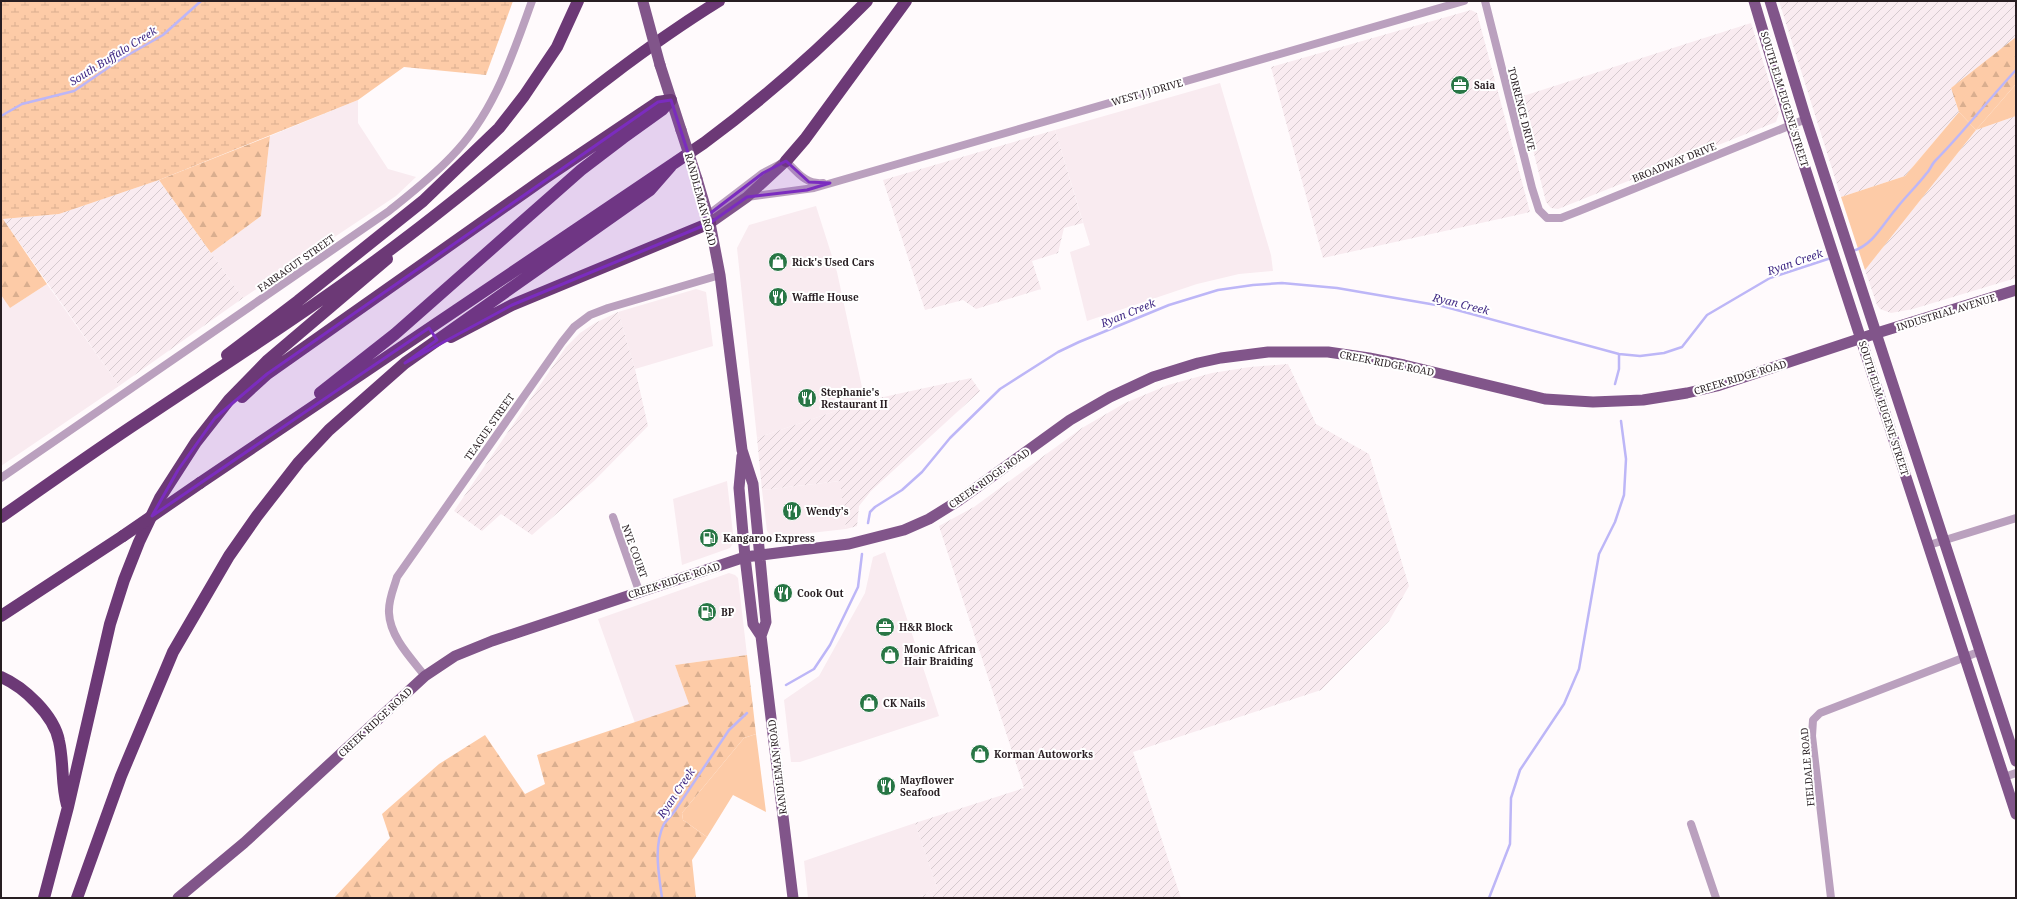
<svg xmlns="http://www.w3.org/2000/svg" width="2017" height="899" viewBox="0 0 2017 899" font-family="'Noto Serif',serif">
<defs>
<pattern id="industrial-furrows" width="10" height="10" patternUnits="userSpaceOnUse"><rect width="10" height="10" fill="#f9ebf0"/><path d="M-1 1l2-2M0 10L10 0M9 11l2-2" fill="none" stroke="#d5c9ce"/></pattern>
<pattern id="forest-firs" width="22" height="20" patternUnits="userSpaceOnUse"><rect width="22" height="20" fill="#fdcba7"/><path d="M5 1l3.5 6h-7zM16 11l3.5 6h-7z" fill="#d9ae8f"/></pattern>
<pattern id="wetland-marsh" width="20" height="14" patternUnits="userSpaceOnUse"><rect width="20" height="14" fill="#fdcba7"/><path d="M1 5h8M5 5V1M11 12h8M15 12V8" fill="none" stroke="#d9ae8f"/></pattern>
</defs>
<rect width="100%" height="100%" fill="#fffafc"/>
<path fill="#f9ebf0" d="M1220,83L1271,255L1273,271L1239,274L1197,284L1087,321L1070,252L1090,245L1055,130Z
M358,100V123L388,169L416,177L396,196L243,298L211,253L261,216L270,136Z
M816,206L837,272L865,401L757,438L737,248L749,225Z
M47,284L119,386L1,466V295L10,308Z
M696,289L706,292L713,346L635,369L618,312Z
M727,481L734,542L730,548L682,565L673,499Z
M841,481L846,529L775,537L770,535L767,531L762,490Z
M885,552L939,716L800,762H791L784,700L819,676L865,593L873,557Z
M729,573L735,575L738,578L747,655L675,665L689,704L635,723L598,619Z
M915,823L938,890L915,898H808L804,861Z"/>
<path fill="url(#industrial-furrows)" d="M1779,1H2016V37L1951,88L1959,112L1905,176L1841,197Z
M1471,10L1477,13L1530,212L1323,258L1271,67Z
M1751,23L1779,113L1776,122L1558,209L1551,208L1546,202L1520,97Z
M2016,116V278L1913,309L1891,313L1880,309L1877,305L1865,270L1976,130Z
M1055,130L1083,223L1064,228L1058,253L1032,261L1041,289L976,309L963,300L925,310L883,180Z
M159,180L243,298L119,386L3,219L59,214Z
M618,312L635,369L648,426L594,481L532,535L501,514L482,531L454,511L566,347L580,333L595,323Z
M1288,364L1316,424L1369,454L1409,586L1389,621L1321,690L1133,752L1181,898H915L938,890L915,823L1024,788L939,526L974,507L1082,428L1125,403L1168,385L1212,373L1250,367Z
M971,378L980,391L871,491L859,506L857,526L846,529L840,481L762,490L757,438L865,401Z"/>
<path fill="#fdcba7" d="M2016,84V116L1976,130L1865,270L1841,197L1905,176L1959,112L1976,130Z
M756,734L766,812L733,795L707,837L683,820L682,813L744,738Z"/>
<path fill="url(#forest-firs)" d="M2016,37V84L1976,130L1959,112L1951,88Z
M270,136L261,216L211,253L159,180Z
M1,219H3L47,284L10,308L1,295Z
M747,655L756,734L744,738L682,813L683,820L707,837L692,860L696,898H334L390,838L382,814L439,764L485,735L525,794L545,784L537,755L689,704L675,665Z"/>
<path fill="url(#wetland-marsh)" d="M1,1H513L486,75L404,67L358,100L159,180L59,214L3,219H1Z"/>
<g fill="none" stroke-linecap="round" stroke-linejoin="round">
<path stroke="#bdb6f7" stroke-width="2.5" d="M1,116L22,104L74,91L121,59L163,35L201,1
M1853,251C1873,245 1883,224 1896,209C1905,197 1917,186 1926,174C1930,171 1931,165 1935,161C1963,133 1988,100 2016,70
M1615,384L1619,369V354
M868,523L870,512L875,507L902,490L922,472L950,438L1000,389L1058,352L1079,342L1169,305L1218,290L1253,285L1282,283L1337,288L1442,306L1619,354L1640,356L1664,353L1682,347L1707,315L1770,278L1831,258
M786,685L814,669L830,645L858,587L862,554
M662,898C659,875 653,846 664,824C667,820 671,816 674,812L729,730L747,713
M1489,898L1510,844L1511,798L1520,770L1564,704L1579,669L1599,554L1615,522L1624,495L1626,459L1621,421"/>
<path stroke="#baa0be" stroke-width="8" d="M1485,1L1532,188L1539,210L1547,218H1561L1579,211L1806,119
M747,197L814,188L1464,1
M708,215L763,173L786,161C797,172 806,185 823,183
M1,478L389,211C410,194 432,177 451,157C494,114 512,56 532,1
M613,517L639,591
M1929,545L2016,518
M425,676C411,658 390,637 389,613C388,600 394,588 397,577L562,342L574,327L590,315L608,308L720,275
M2004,777L2016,773
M1691,824L1716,898
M1831,898L1812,736L1813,720L1820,713L1981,651"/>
<path stroke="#81558a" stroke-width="11" d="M1754,1L1791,125L2016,814
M1770,1L1806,119L2016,761
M660,65L681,130
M697,179L710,223L720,275L742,450L753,484L766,622L761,636
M710,223L747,197L786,161
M742,456L739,488L745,557L753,624L761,636L793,898
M178,898L244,843L425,676L455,656L492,641L745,557L849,544L904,530L929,519L958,501L1070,420L1110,397L1153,377L1198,363L1221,358L1268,352H1328L1369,358L1404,365L1545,399L1593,402L1643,400L1687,393L1717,386L1877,333L2016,290"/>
<path stroke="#6c3976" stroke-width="12" d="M786,161L805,139L906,1
M451,337L512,305L710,223
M227,355L298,301L423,201L499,128L524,96L557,47L578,1
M320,393L395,334L581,170L623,138L662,110L671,100
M242,397L267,374L545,178L658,102L671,100
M200,483L704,143C762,100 816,53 867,1
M1,517C47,485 93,452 140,421C231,360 324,301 411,234C513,156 609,69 719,1
M1,616L123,536
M1,677C24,687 54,715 59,741C64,763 61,784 67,805
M44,898L68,807L110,624L124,580L139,542L160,498L196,442L229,400L268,360L387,259
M77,898L121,776L173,652L229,556L257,516L299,462L329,430L405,363L650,190L671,166"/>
<path stroke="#81558a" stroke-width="11" d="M643,2L660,65
M681,130L697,179"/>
<path stroke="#6c3976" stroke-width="12" d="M123,536L200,483"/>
</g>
<path fill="#7b2cbf" fill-opacity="0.2" stroke="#7b2cbf" stroke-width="3" stroke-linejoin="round" d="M671,100L708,215L763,173L786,161L809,182L830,183L807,190L747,197L710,223L512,305L405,363L437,340L429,328L152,516L178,470L215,418L267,374L658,102Z"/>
<defs>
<symbol id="office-disc" viewBox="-11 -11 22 22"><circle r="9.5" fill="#287645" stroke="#fff"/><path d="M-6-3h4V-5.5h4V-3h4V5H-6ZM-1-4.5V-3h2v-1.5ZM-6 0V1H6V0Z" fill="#fff"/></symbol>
<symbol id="shop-disc" viewBox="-11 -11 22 22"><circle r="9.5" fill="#287645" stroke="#fff"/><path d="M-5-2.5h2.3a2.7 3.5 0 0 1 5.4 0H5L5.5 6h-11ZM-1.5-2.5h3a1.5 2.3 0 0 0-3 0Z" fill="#fff"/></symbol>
<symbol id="restaurant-disc" viewBox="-11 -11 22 22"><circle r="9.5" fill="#287645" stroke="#fff"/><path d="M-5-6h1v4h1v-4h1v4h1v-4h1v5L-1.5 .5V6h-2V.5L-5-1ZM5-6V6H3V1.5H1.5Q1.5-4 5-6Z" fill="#fff"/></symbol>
<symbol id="fuel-disc" viewBox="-11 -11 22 22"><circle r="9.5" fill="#287645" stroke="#fff"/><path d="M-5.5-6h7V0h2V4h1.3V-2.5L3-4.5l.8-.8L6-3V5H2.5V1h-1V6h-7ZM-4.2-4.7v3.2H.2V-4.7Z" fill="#fff"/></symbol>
</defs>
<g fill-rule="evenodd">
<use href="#office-disc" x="1449" y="74" width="22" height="22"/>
<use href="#shop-disc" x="767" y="251" width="22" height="22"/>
<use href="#restaurant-disc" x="767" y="286" width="22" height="22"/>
<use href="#restaurant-disc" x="796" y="387" width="22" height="22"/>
<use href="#restaurant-disc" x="781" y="500" width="22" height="22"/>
<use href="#fuel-disc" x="698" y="527" width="22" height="22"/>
<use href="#restaurant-disc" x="772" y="582" width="22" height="22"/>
<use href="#fuel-disc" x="696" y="601" width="22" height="22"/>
<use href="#office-disc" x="874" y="616" width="22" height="22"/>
<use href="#shop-disc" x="879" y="644" width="22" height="22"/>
<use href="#shop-disc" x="858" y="692" width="22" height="22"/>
<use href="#shop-disc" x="969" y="743" width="22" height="22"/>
<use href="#restaurant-disc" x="875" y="775" width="22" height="22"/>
</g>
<g text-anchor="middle" stroke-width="4" stroke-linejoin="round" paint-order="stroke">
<g font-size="10" font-weight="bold" fill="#281e22" stroke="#fff" text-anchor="start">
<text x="1474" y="89">Saia</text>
<text x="792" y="266">Rick's Used Cars</text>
<text x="792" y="301">Waffle House</text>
<text x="821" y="396">Stephanie's<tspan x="821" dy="12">Restaurant II</tspan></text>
<text x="806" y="515">Wendy's</text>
<text x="723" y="542">Kangaroo Express</text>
<text x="797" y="597">Cook Out</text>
<text x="721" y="616">BP</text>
<text x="899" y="631">H&amp;R Block</text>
<text x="904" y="653">Monic African<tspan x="904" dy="12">Hair Braiding</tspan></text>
<text x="883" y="707">CK Nails</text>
<text x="994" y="758">Korman Autoworks</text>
<text x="900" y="784">Mayflower<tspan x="900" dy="12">Seafood</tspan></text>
</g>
<g font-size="10" fill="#281e22" stroke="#fff">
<text transform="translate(1147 92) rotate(-16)" y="4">WEST J J DRIVE</text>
<text transform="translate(1785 99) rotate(73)" y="4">SOUTH ELM EUGENE STREET</text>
<text transform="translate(1522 109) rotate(76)" y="4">TORRENCE DRIVE</text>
<text transform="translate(1674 162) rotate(-22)" y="4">BROADWAY DRIVE</text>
<text transform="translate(701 199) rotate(75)" y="4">RANDLEMAN ROAD</text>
<text transform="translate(296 263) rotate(-35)" y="4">FARRAGUT STREET</text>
<text transform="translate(1946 312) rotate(-17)" y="4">INDUSTRIAL AVENUE</text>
<text transform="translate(1387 363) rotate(11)" y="4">CREEK RIDGE ROAD</text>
<text transform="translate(1740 377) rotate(-17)" y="4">CREEK RIDGE ROAD</text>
<text transform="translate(1884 408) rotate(72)" y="4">SOUTH ELM EUGENE STREET</text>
<text transform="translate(489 427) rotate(-55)" y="4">TEAGUE STREET</text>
<text transform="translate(989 478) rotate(-35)" y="4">CREEK RIDGE ROAD</text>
<text transform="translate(635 551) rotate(70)" y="4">NYE COURT</text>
<text transform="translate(674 580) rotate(-18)" y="4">CREEK RIDGE ROAD</text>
<text transform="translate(375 722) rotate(-43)" y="4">CREEK RIDGE ROAD</text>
<text transform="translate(777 767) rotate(-97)" y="4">RANDLEMAN ROAD</text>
<text transform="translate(1807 767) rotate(-95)" y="4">FIELDALE ROAD</text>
</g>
<g font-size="11" font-style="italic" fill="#402984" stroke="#fff">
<text transform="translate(113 56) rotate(-32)" y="4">South Buffalo Creek</text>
<text transform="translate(1795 262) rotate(-19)" y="4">Ryan Creek</text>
<text transform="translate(1461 304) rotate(14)" y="4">Ryan Creek</text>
<text transform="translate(1128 313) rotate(-22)" y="4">Ryan Creek</text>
<text transform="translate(676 793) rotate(-56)" y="4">Ryan Creek</text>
</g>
</g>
<rect width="2017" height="899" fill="none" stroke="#281e22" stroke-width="4"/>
</svg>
